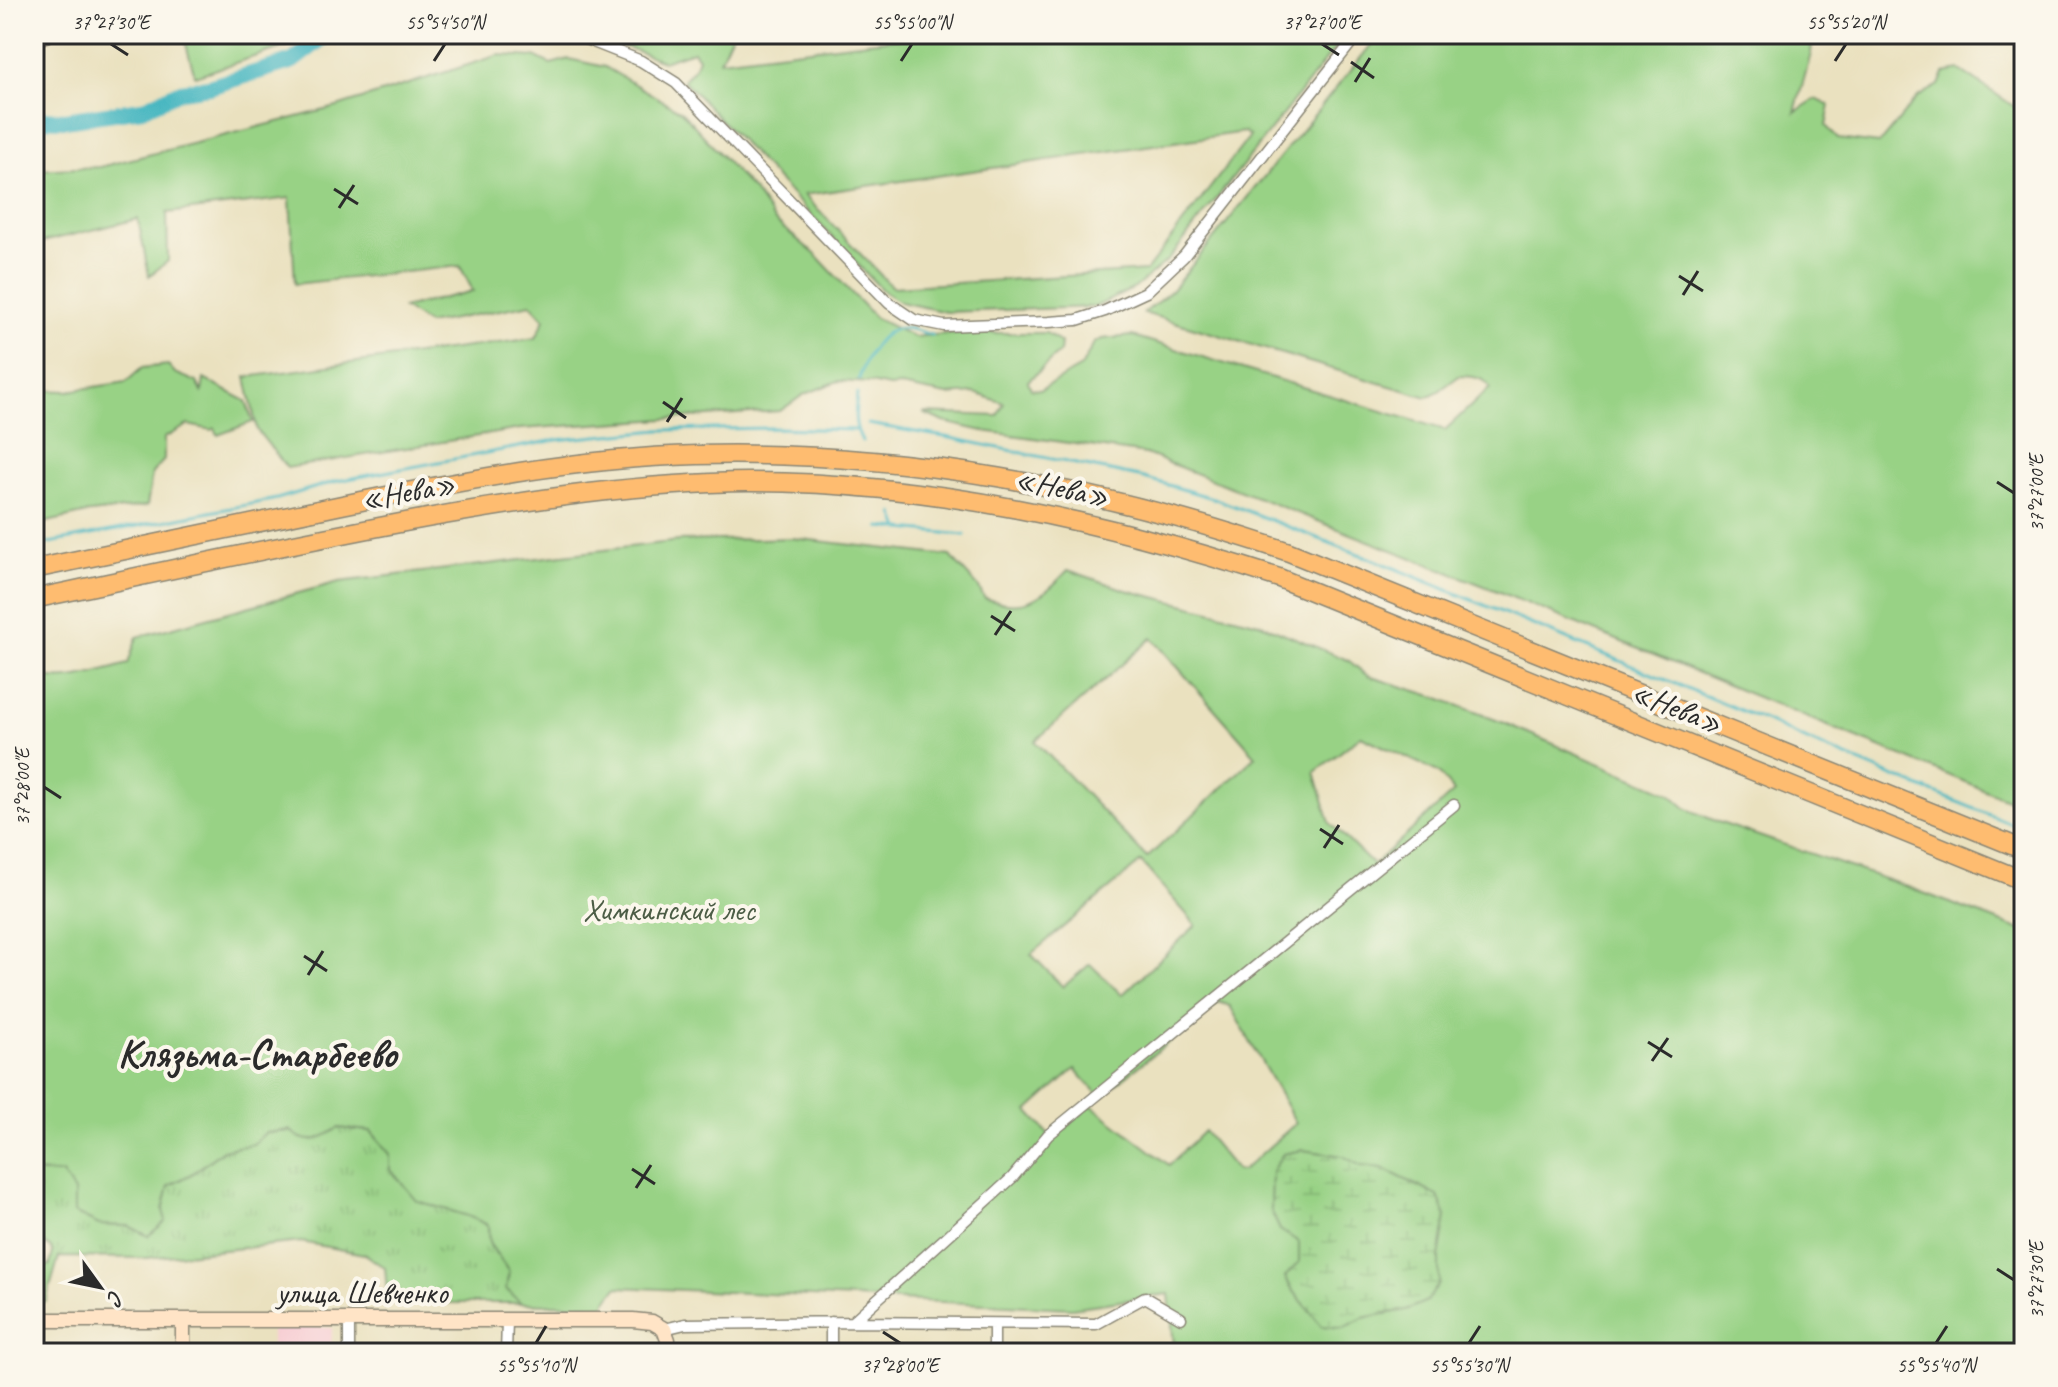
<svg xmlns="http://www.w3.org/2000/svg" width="2058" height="1387" viewBox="0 0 2058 1387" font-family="Caveat,sans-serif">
<defs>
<pattern id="grass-tufts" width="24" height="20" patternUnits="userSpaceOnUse" patternTransform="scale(2)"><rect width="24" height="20" fill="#98d285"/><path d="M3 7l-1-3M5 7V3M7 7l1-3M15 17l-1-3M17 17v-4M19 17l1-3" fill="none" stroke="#83b473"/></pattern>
<pattern id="wetland-marsh" width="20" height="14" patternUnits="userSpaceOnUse" patternTransform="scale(2)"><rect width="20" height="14" fill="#98d285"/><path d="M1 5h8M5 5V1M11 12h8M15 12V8" fill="none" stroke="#83b473"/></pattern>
</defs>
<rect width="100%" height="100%" fill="#fbf7ec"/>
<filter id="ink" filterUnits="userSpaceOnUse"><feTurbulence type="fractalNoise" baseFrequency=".0125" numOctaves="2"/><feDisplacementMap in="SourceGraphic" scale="16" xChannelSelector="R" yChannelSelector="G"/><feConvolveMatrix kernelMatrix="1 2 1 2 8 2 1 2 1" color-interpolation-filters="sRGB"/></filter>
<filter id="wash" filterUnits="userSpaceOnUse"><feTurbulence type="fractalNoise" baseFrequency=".006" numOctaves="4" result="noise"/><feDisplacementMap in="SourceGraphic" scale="32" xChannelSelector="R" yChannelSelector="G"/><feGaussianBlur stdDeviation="1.8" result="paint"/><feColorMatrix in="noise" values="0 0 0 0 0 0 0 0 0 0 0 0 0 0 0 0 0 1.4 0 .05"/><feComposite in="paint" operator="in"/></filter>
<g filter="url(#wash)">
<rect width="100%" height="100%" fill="#eae1bf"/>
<path fill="#f7cfd4" d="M271,1325L332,1328L331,1353H271Z"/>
<path fill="url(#grass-tufts)" stroke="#627e58" stroke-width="2" d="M338,1128L371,1131C400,1166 447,1206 488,1225L489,1243L509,1272L506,1289L521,1303H388L385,1268L364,1254L301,1242L146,1258L59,1257L46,1301L34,1303V1265L44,1267L50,1265L53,1252L50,1247L34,1238V1172L62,1174L99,1225L129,1226L163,1210L169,1186L193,1173L223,1150L252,1144L265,1133Z"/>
<path fill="url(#wetland-marsh)" stroke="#627e58" stroke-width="2" d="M1416,1113L1483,1340L1293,1330L1255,1211L1274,1149Z"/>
<path fill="#98d285" stroke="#627e58" stroke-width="2" fill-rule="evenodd" d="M183,34H302L287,46L195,76Z
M592,34H732L720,60L934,34H1346L1169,259L1135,288L1095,307L946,312L900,302L883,291L683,80L694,68L698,58L693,51L663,61ZM1244,132L1250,136L1146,271L892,287L804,195Z
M1380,34H1813L1811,53L1795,112L1815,99L1830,105L1826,126L1838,139L1879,144L1918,97L1939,85L1944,73L1960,70L2024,113V806L1492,589L1146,454L983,431L944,422L923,413L998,416L1004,403L975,393L947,395L901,386L889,387L871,383L838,381L803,395L780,411L520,429L287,468L257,430L246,377L536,338L545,319L531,304L428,324L403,308L473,291L460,266L295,284L290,198L167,213L168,261L149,276L138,219L34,244V170L100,167L337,107L499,55L535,57L551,64L569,59L605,67L682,112L756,194L775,221L815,254L875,318L914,337L954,333H1046L1061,343L1060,352L1028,381L1031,389L1040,390L1081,367L1094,343L1102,339L1133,336L1445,430L1490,388C1483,376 1472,377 1459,376L1439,391L1427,397L1144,313L1172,290Z
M168,365L175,373L197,382L202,392L204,379L246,401L253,422L218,435L215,428L212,430L188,425L164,438V460L152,473L147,506L83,514L34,525V390L68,391L126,382L142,368Z
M792,538L950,556L978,586L984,598C1024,612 1041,599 1068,570L1126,590L1259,623L1348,660L1368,676L1436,697L1509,725L1669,793L1687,809L1718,822L1905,886L2024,931V1353H1172L1174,1346L1169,1294L1072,1308L617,1287L603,1306L521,1303L506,1289L509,1272L489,1243L488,1225L468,1216L417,1201L390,1169V1154L371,1131L338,1128C320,1140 307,1147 290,1130L265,1133L253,1144L223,1150L193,1173L169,1186L163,1210L166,1221L148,1236L129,1226L99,1225L74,1213V1192L62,1174L34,1172V673C61,687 100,671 128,664L137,637L339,582L679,541ZM1152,638L1256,756L1147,858L1035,741ZM1361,736L1438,772L1454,792L1373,865L1330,823L1315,772ZM1141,862L1196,925L1122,995L1090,964L1063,987L1031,954ZM1219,1002L1230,1006L1296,1123L1242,1171L1236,1170L1204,1131L1169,1165L1091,1105L1053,1139L1028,1111L1075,1069L1100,1097ZM1303,1150L1343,1156L1361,1166L1382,1168L1438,1196L1446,1216L1439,1258V1284L1427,1301L1406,1310L1363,1318L1343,1328L1321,1326C1309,1307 1295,1297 1285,1277L1299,1262V1242L1280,1230L1271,1211L1272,1171L1283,1154Z"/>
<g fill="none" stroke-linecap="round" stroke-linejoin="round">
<path stroke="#48b7c1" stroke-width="3" d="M859,379C864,361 879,329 902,328C911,327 923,333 932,335
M857,394C855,413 853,424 862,441
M868,424L951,438L1144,478L1216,499L1382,563L1764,720C1849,761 1937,793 2024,829
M894,513L900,529
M880,527L965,535
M34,546L277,499L337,481L556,440L659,430L772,428L856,430"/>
<path stroke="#48b7c1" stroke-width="16" d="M34,119L65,120L142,109L181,91L209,87L293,61L328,34"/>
</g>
</g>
<g filter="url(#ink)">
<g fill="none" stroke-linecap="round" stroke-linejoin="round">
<defs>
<path id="street" d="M573,34L641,61L676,83L889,303L914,320L944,326L1049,322L1077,320L1105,311L1146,292L1184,256L1358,34
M852,1322L1096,1324L1145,1297L1181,1318
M664,1329L685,1324L852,1322L1012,1178L1048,1135L1454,805
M349,1353V1321
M506,1353L507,1321
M831,1353V1322
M994,1353V1325"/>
<path id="secondary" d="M34,39L48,34
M34,1320H633L652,1322L664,1329L668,1340V1353
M183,1353V1320"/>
<path id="highway" d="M34,569C137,548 239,526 342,505C459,481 578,458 697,455C903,450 1096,487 1289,552L2024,850
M34,599C165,571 295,542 427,518C533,499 641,483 749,482C931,482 1107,522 1279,578L2024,881"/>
</defs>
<use href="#street" stroke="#8a8675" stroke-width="13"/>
<use href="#secondary" stroke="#8a8675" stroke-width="17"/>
<use href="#highway" stroke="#8a8675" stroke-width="21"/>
<use href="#street" stroke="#fff" stroke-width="10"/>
<use href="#secondary" stroke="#ffe4c6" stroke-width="14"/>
<use href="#highway" stroke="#febc70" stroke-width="18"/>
</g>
</g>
<path fill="none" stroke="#2b2b2b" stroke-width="3" d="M111,44L128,55M1322,44L1339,55M434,61L445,44M901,61L912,44M1835,61L1846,44M1351,62L1374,78M1355,82L1370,58M334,189L358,204M339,208L354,185M1679,276L1703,291M1683,295L1698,271M663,402L686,418M667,422L682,398M1997,482L2014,493M991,616L1015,631M995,635L1011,611M44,787L61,798M1320,829L1343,844M1324,848L1339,825M304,956L327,971M308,975L323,951M1648,1042L1672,1057M1652,1061L1668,1038M632,1169L655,1184M636,1188L651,1165M1997,1269L2014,1280M883,1332L900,1343M536,1343L546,1326M1469,1343L1480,1326M1936,1343L1947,1326"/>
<g text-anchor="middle" stroke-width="8" stroke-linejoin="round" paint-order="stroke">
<g font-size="32" fill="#2b2b2b" stroke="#fbf7ec">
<text transform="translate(1062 487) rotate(12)" y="11">«Нева»</text>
<text transform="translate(408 491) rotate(-10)" y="11">«Нева»</text>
<text transform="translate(1677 707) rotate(22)" y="11">«Нева»</text>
<text x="362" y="1303">улица Шевченко</text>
</g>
<g font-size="32" fill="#4c5d46" stroke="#fbf7ec">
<text x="669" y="920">Химкинский лес</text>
</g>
<g font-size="40" font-weight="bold" fill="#2b2b2b" stroke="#fbf7ec">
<text x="257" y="1067">Клязьма-Старбеево</text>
</g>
</g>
<rect width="2058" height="1387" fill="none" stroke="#fbf7ec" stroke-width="88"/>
<g transform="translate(100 1287) rotate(123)" stroke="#fbf7ec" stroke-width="6" paint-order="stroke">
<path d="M0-6L14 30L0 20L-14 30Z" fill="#2b2b2b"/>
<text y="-12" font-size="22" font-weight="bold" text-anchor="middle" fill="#2b2b2b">С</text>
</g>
<rect x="44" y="44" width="1970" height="1299" fill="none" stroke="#2b2b2b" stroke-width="3"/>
<g font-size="20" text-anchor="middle" fill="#2b2b2b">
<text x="111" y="29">37°27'30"E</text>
<text x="445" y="29">55°54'50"N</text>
<text x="912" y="29">55°55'00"N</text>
<text x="1322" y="29">37°27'00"E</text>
<text x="1846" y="29">55°55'20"N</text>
<text transform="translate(2036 493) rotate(-90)" y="7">37°27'00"E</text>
<text transform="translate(22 787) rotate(-90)" y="7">37°28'00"E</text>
<text transform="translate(2036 1280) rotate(-90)" y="7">37°27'30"E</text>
<text x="536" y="1372">55°55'10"N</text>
<text x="900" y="1372">37°28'00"E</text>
<text x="1469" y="1372">55°55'30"N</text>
<text x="1936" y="1372">55°55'40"N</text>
</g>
</svg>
